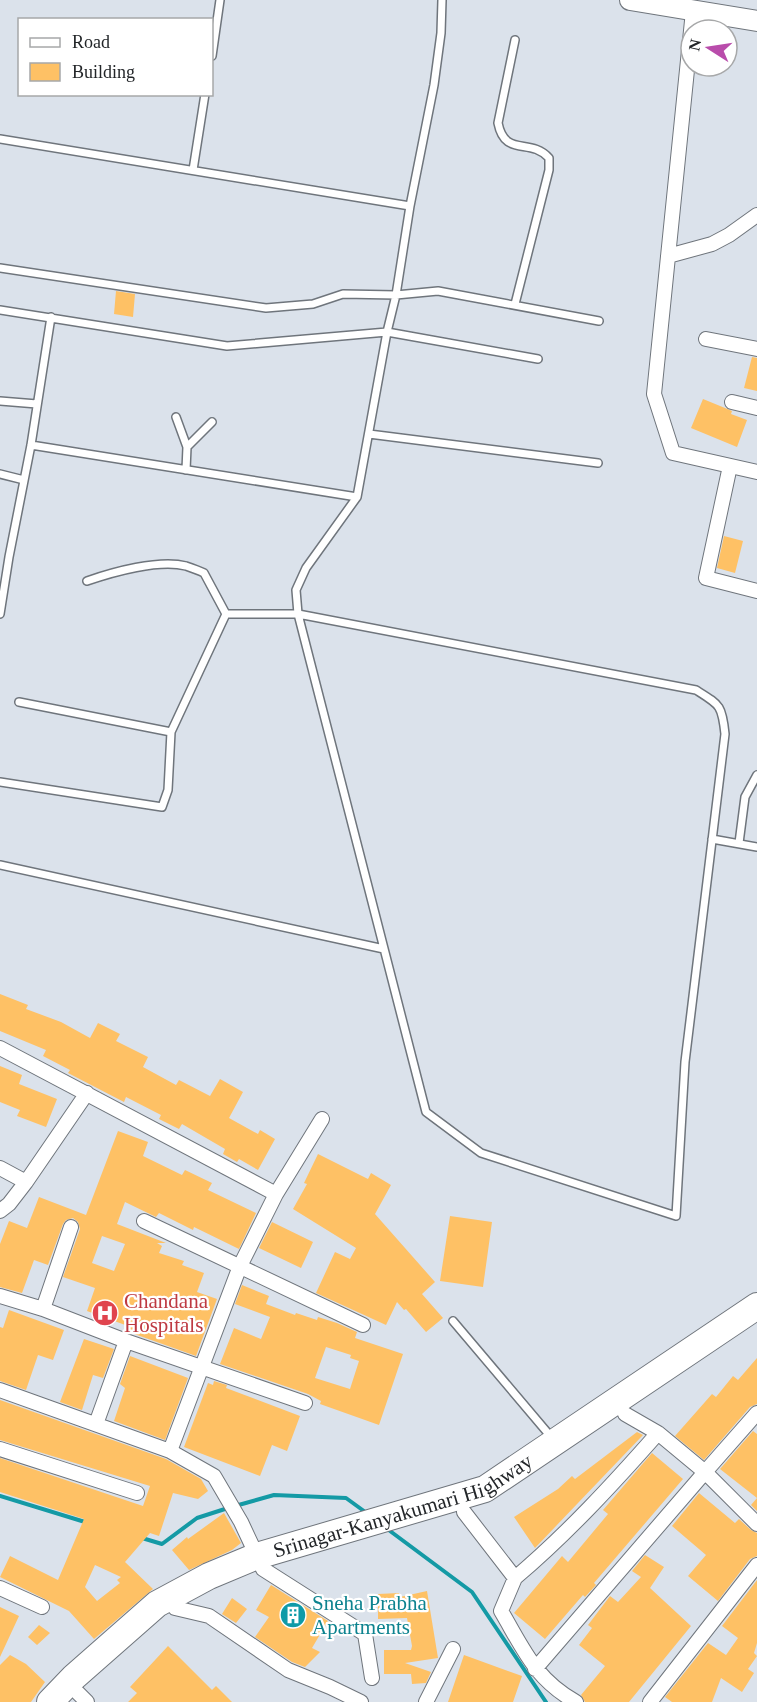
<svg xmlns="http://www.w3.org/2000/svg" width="757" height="1702" viewBox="0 0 757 1702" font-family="'Times New Roman',serif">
<rect width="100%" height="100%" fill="#dbe2eb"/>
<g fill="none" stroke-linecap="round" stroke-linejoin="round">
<path stroke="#149aa5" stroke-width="4" d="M0,1496L85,1522
M235,1506L274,1495L346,1498L368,1514
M386,1528L472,1592L546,1702
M142,1538L162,1544L197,1518L228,1508"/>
</g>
<path fill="#fec165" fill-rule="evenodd" d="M116,291L135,294L133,317L114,314Z
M752,357L757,358V391L744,388Z
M703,399L725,408L732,411L731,414L747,420L737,447L691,428Z
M724,536L743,541L735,573L717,568Z
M0,994L28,1005L26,1009L61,1022L90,1038L98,1023L120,1034L116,1041L148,1057L143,1067L176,1085L179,1080L210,1096L220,1079L243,1092L229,1118L258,1134L260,1130L275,1139L258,1170L239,1159L237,1162L223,1154L225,1149L182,1124L179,1129L159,1119L161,1115L126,1097L124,1102L68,1073L70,1070L43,1056L46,1050L0,1031Z
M0,1066L22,1075L19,1084L57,1099L46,1127L17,1116L20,1110L0,1102Z
M118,1131L148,1142L143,1156L182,1175L185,1170L212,1183L208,1190L256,1213L239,1249L194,1227L193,1230L159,1213L156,1217L125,1202L117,1224L166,1243H157L162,1246L159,1253L184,1261L182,1265L204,1273L197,1292L217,1299L196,1356L126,1331L128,1326L87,1311L95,1288L63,1277L80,1229L78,1222L73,1218L66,1220L63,1224L48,1265L34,1260L22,1293L0,1287V1244L9,1221L27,1228L39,1197L86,1215ZM102,1236L125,1244L114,1271L92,1263Z
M318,1154L368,1179L371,1173L391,1185L375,1214L435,1282L422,1294L443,1318L426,1332L406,1309L404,1310L397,1302L386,1325L316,1293L335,1252L350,1259L356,1248L293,1209L307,1184L304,1183Z
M450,1216L492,1222L483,1287L440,1281Z
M272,1222L313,1242L301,1268L259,1248Z
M242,1285L269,1296L266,1304L295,1315L296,1313L317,1320L318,1317L337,1323L357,1332L355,1338L403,1354L379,1425L320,1404L321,1401L308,1394L220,1364L234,1328L261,1339L270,1317L235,1304ZM326,1347L351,1355L350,1358L359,1361L350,1389L315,1378Z
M9,1310L64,1330L53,1360L38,1355L26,1390L0,1381V1327L3,1328Z
M84,1339L114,1349L103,1378L93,1375L82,1410L60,1402Z
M130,1356L188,1378L165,1440L114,1421L125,1388L120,1384Z
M757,1358V1404L750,1407L704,1460L675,1436L712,1394L716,1397L733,1376L738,1380Z
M214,1381L227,1385L226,1388L300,1416L287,1451L272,1445L260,1476L184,1447L208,1383L213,1385Z
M0,1400L166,1459L201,1479L208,1491L198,1499L173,1493L159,1536L150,1533L125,1562L153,1589L94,1639L69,1611L0,1577L10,1556L58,1580L84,1519L0,1492V1458L143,1506L150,1486L0,1440ZM95,1565L121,1577L117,1580L120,1583L97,1601L85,1587Z
M753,1431L757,1434V1511L751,1505L757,1498L720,1469Z
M637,1432L643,1435L535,1548L514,1517L558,1489L572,1476L575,1479Z
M652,1453L683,1479L594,1583L596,1585L585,1597L583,1595L545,1639L514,1613L562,1556L568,1562L608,1514L603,1510Z
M699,1493L735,1523L739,1519L751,1530L757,1533V1556L750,1559L718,1601L688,1576L706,1555L672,1526Z
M224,1513L241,1543L232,1550L189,1570L172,1550L187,1537L188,1539Z
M645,1555L664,1567L650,1588L691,1626L629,1702H585L581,1695L605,1666L579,1645L592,1628L588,1625L610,1596L618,1602L641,1577L632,1571Z
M757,1580V1643L754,1653L757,1656L748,1669L754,1673L742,1692L721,1678L712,1702H672L665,1697L708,1643L726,1655L738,1638L722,1626Z
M271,1585L328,1621L312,1648L320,1652L305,1667L292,1662L255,1637L269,1617L256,1610Z
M427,1591L438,1658L405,1663L431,1672L426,1683L412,1684L411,1674H384V1650H411L412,1646L407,1618L378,1619V1594L399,1593L400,1597Z
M232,1598L247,1609L236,1623L222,1614Z
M0,1607L19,1616L0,1657Z
M39,1625L50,1633L37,1645L28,1637Z
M168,1646L212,1690L216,1686L232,1702H128L137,1693L130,1687Z
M10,1655L26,1664L45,1682L31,1702H0V1665Z
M464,1655L522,1676L513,1702H448Z"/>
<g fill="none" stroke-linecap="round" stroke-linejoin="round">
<defs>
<path id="lane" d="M515,40L498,123C505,158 530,137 549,158V170L515,304
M212,56L220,0
M0,139L410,206
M193,170L205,94
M0,268L266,308L313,304L343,294L396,295L438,291L599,321
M0,310L227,346L387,332L538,359
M0,401L37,404
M176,417L187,447L186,470
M369,434L598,463
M31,445L357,497
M187,447L212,422
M0,474L24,480
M87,581C113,572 159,559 186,566C192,568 198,570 204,573L226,614H298L696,690C720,705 722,705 725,734L685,1062L676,1216L481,1153L426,1112L298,614L296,590L306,568L357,497L387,332L396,295L410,206L434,85L441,33L442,0
M0,614L9,557L31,445L51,317
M19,702L171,732L226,614
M0,782L162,807L168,790L171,732
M712,839L757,847
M739,843L745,797L757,775
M0,865L384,949
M453,1321L552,1438"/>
<path id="street" d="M693,11L654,394L673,453L757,472
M668,256L712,244L729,235L757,215
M706,339L757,349
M732,402L757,408
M730,466L706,578L757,591
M0,1048L276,1194
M0,1168L26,1182
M0,1211L9,1204L26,1182L87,1093
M144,1221L363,1325
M0,1296L43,1309L126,1341L305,1403
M43,1309L71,1227
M0,1390L170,1451L214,1476L241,1522L263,1569L365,1634L372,1678
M757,1413L705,1472L757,1524
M96,1424L126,1341
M0,1449L137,1493
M170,1451L240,1266L276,1194L322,1119
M464,1512L515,1578L501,1611C524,1650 535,1679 576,1702
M515,1578C567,1534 613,1484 658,1433L625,1414
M0,1588L42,1607
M175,1608L209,1616L288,1670L330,1687L361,1702
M535,1669L705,1472L658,1433
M78,1693L87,1702
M426,1702L453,1649
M650,1702L757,1565"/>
<path id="secondary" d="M630,0L757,21"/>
<g id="highway">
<path id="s1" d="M50,1702L74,1677L157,1604L209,1576L257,1556L485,1489L757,1306"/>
</g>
</defs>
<use href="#lane" stroke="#6f757c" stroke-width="10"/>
<use href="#street" stroke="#6f757c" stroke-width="16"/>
<use href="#secondary" stroke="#6f757c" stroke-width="22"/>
<use href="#highway" stroke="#6f757c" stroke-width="28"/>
<use href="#lane" stroke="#fff" stroke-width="7"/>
<use href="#street" stroke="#fff" stroke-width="14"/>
<use href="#secondary" stroke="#fff" stroke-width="20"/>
<use href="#highway" stroke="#fff" stroke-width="26"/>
</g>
<defs>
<symbol id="hospital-disc" viewBox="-11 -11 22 22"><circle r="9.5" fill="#e0444e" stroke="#fff"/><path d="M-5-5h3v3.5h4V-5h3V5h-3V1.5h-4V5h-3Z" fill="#fff"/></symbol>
<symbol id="building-disc" viewBox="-11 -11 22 22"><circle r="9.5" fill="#0f9aa8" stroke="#fff"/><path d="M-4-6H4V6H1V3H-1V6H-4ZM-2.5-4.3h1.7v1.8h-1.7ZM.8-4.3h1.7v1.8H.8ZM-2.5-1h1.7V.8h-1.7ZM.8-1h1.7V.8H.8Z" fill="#fff"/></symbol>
</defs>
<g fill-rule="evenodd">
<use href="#hospital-disc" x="90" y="1298" width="30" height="30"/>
<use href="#building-disc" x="278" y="1600" width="30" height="30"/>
</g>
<g text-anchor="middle" stroke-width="4.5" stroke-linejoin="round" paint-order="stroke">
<g font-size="21" fill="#be3a42" stroke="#fff" text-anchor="start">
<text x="124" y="1308">Chandana<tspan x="124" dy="24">Hospitals</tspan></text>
</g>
<g font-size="21" fill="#232629" stroke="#fff">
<text dy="7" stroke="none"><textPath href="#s1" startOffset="411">Srinagar-Kanyakumari Highway</textPath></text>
</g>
<g font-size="21" fill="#0d838f" stroke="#fff" text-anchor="start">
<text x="312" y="1610">Sneha Prabha<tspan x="312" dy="24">Apartments</tspan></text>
</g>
</g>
<rect x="18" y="18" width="195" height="78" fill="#ffffff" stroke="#a7a8a9" stroke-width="1.5"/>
<rect x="30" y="38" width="30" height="9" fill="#ffffff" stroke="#a7a8a9" stroke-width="1.5"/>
<text x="72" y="48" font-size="18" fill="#232629">Road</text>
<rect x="30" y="63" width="30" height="18" fill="#fec165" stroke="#a7a8a9" stroke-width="1.5"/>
<text x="72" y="78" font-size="18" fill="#232629">Building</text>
<g transform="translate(709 48) rotate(282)"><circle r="28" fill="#ffffff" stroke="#a7a8a9" stroke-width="1.5"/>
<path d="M0-4.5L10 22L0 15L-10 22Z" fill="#b94cab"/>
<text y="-9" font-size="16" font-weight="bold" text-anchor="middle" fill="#232629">N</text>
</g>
</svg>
